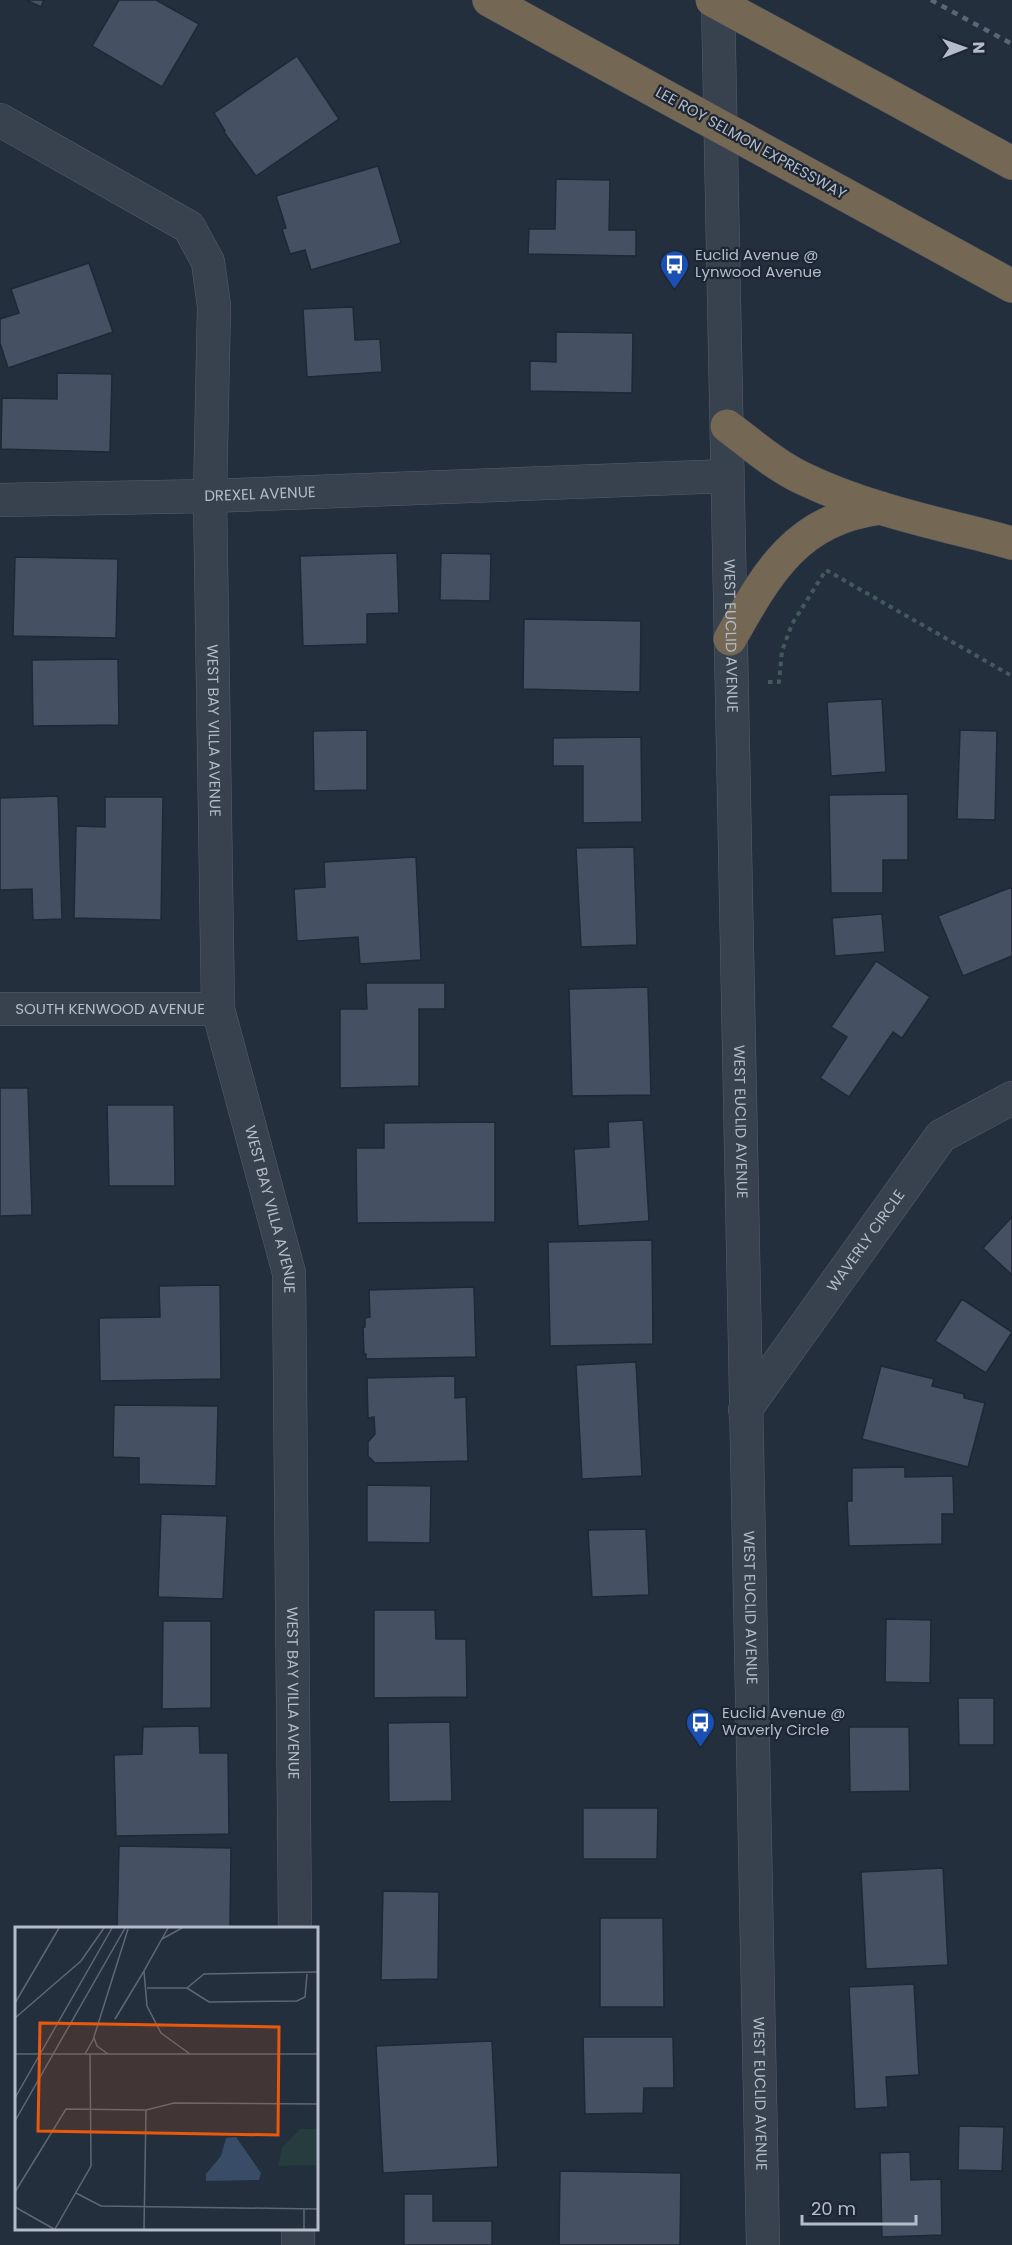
<svg xmlns="http://www.w3.org/2000/svg" width="1012" height="2245" viewBox="0 0 1012 2245" font-family="Poppins,sans-serif">
<rect width="100%" height="100%" fill="#242f3e"/>
<path fill="#455162" stroke="#1f2835" stroke-width="1.5" d="M26,0H44L41,7Z
M119,0H156L199,24L162,87L92,46Z
M297,56L339,119L256,176L224,132L225,131L214,113Z
M378,166L401,243L311,270L305,250L290,254L282,229L286,228L276,196Z
M556,179L610,180L609,230H636V256L528,254L529,229H555Z
M89,263L113,332L8,368L0,343V319L19,313L11,289Z
M353,307L355,340L380,339L382,372L307,377L303,309Z
M556,332L633,333L632,393L530,391V361L556,362Z
M57,373L112,374L110,452L1,449L2,398L57,399Z
M397,553L399,613L367,614V644L303,646L300,556Z
M441,553L491,554L490,601L440,600Z
M15,557L118,559L116,638L13,636Z
M524,619L641,621L640,692L523,689Z
M118,659L119,725L33,726L32,660Z
M882,699L886,772L831,776L827,702Z
M367,730V790L314,791L313,731Z
M960,730L997,731L995,820L957,819Z
M641,737L642,822L583,823V766H553V738Z
M908,794V860H883V893H831L829,795Z
M58,796L62,919L33,920L32,889L0,890V798Z
M105,797H163L161,920L74,918L76,826L105,827Z
M634,847L637,945L581,947L576,848Z
M416,857L421,960L360,964L358,937L297,941L294,889L325,887L324,862Z
M1012,887V956L963,976L938,916Z
M882,914L885,952L835,956L832,918Z
M876,961L930,997L902,1038L893,1032L849,1097L820,1078L847,1037L831,1027Z
M366,983H445V1009H419V1086L340,1088V1009H367Z
M648,987L651,1095L572,1096L569,989Z
M0,1088H28L32,1215L0,1216Z
M107,1105H174L175,1186H109Z
M643,1120L649,1221L578,1226L574,1149L609,1147L608,1122Z
M495,1122V1222L357,1223L356,1148H384V1123Z
M1012,1217V1275L983,1248Z
M652,1240L653,1344L550,1346L548,1242Z
M220,1285L221,1379L100,1381L99,1318L160,1317L159,1286Z
M474,1287L476,1357L366,1359V1354H364L363,1327H365V1318L370,1317L369,1290Z
M962,1299L1012,1332L986,1373L935,1341Z
M636,1362L642,1476L582,1479L576,1365Z
M881,1366L934,1379L932,1386L964,1394V1398L985,1403L968,1467L862,1439Z
M455,1376V1398L466,1397L468,1461L375,1463L368,1456V1442L375,1434L374,1417L368,1418L367,1378Z
M114,1405L218,1406L216,1486L139,1484V1458L113,1457Z
M905,1467V1477L953,1476L954,1514H942V1544L849,1546L847,1501H852V1468Z
M367,1485L431,1486L430,1543L367,1542Z
M161,1514L227,1516L223,1599L158,1597Z
M646,1529L649,1595L592,1597L588,1530Z
M374,1610H435L436,1639H466L467,1697L374,1698Z
M886,1619L931,1620L930,1683L885,1682Z
M163,1621H211V1708L162,1709Z
M958,1698H994V1745H959Z
M450,1722L452,1801L389,1802L388,1723Z
M199,1726L200,1753H228L229,1834L116,1836L114,1755L142,1754L143,1727Z
M849,1727H909L910,1791L850,1792Z
M583,1808H658L657,1859H583Z
M119,1846L231,1848L230,1928H117Z
M943,1868L948,1965L866,1969L861,1872Z
M383,1891L439,1892L438,1979L381,1980Z
M600,1918H663L664,2007H600Z
M914,1984L919,2075L886,2077L888,2107L855,2109L849,1987Z
M583,2037H673L674,2088H644L643,2113L585,2114Z
M492,2041L498,2167L383,2173L376,2046Z
M959,2126L1004,2127L1002,2171L958,2170Z
M910,2152L911,2180L941,2179L942,2235L882,2237L880,2153Z
M560,2171L681,2173L680,2245H559Z
M404,2194H433V2221H492V2245H404Z"/>
<g fill="none" stroke-linecap="round" stroke-linejoin="round">
<defs>
<g id="minor">
<path id="s1" d="M0,120L189,227L208,262L214,306L210,496L218,1009L289,1273L295,1928"/>
<path id="s2" d="M0,500L210,496L727,476"/>
<path id="s3" d="M0,1009H218"/>
<path id="s4" d="M745,1410L941,1136L1012,1098"/>
<path d="M298,2228V2245"/>
</g>
<g id="tertiary">
<path id="s5" d="M718,0L763,2245"/>
</g>
<path id="motorway" d="M489,0L558,38
M882,92L1012,163
M886,217L1012,286
M727,426C751,444 775,465 802,478C868,510 942,524 1012,543
M730,639C768,571 797,519 881,508"/>
</defs>
<use href="#minor" stroke="#565f6c" stroke-width="34"/>
<use href="#tertiary" stroke="#565f6c" stroke-width="34"/>
<use href="#motorway" stroke="#434c59" stroke-width="34"/>
<path stroke="#44595c" stroke-width="4" stroke-dasharray="4.5 4.5" stroke-linecap="butt" d="M768,682H779L782,651L792,624L826,570L1012,676"/>
<use href="#minor" stroke="#38414e" stroke-width="33"/>
<use href="#tertiary" stroke="#38414e" stroke-width="33"/>
<use href="#motorway" stroke="#746855" stroke-width="33"/>
<path stroke="#5a6575" stroke-width="4.5" stroke-dasharray="6 6" stroke-linecap="butt" d="M931,0L1012,44"/>
<defs>
<path id="motorway-bridge" d="M712,0L882,92
M558,38L886,217"/>
</defs>
<use href="#motorway-bridge" stroke="#434c59" stroke-width="34" stroke-linecap="butt"/>
<use href="#motorway-bridge" stroke="#746855" stroke-width="33"/>
</g>
<defs>
<symbol id="bus-pin" viewBox="-11 -11 22 30"><path d="M0 17L-7.5 6A9.5 9.5 0 1 1 7.5 6Z" fill="#1a4fb4" stroke="#1d2633"/><path d="M-5-6H5V4H4V6H2V4H-2V6H-4V4H-5ZM-3.5-4V0h7V-4ZM-3.5 1.2v1.5H-2V1.2ZM2 1.2v1.5H3.5V1.2Z" fill="#fff"/></symbol>
</defs>
<g fill-rule="evenodd">
<use href="#bus-pin" x="658" y="248" width="33" height="45"/>
<use href="#bus-pin" x="684" y="1706" width="33" height="45"/>
</g>
<g text-anchor="middle" stroke-width="4.5" stroke-linejoin="round" paint-order="stroke">
<g font-size="15" fill="#b4bcc9" stroke="#1d2633">
<text transform="translate(751 143) rotate(29)" y="5">LEE ROY SELMON EXPRESSWAY</text>
<text dy="5" stroke="none"><textPath href="#s2" startOffset="260">DREXEL AVENUE</textPath></text>
<text dy="5" stroke="none"><textPath href="#s5" startOffset="636">WEST EUCLID AVENUE</textPath></text>
<text dy="5" stroke="none"><textPath href="#s1" startOffset="726">WEST BAY VILLA AVENUE</textPath></text>
<text dy="5" stroke="none"><textPath href="#s3" startOffset="110">SOUTH KENWOOD AVENUE</textPath></text>
<text dy="5" stroke="none"><textPath href="#s5" startOffset="1122">WEST EUCLID AVENUE</textPath></text>
<text dy="5" stroke="none"><textPath href="#s1" startOffset="1212">WEST BAY VILLA AVENUE</textPath></text>
<text dy="5" stroke="none"><textPath href="#s4" startOffset="208">WAVERLY CIRCLE</textPath></text>
<text dy="5" stroke="none"><textPath href="#s5" startOffset="1608">WEST EUCLID AVENUE</textPath></text>
<text dy="5" stroke="none"><textPath href="#s1" startOffset="1698">WEST BAY VILLA AVENUE</textPath></text>
<text dy="5" stroke="none"><textPath href="#s5" startOffset="2094">WEST EUCLID AVENUE</textPath></text>
</g>
<g font-size="15" fill="#b4bcc9" stroke="#1d2633" text-anchor="start">
<text x="695" y="260">Euclid Avenue @<tspan x="695" dy="17">Lynwood Avenue</tspan></text>
<text x="722" y="1718">Euclid Avenue @<tspan x="722" dy="17">Waverly Circle</tspan></text>
</g>
</g>
<g transform="translate(15 1927)">
<rect width="303" height="303" fill="#242f3e"/>
<path d="M285,202H303V238L263,239L267,221Z" fill="#263c3f"/>
<path d="M221,210L246,246L244,253L191,254V247L206,229L211,211Z" fill="#394c67"/>
<path fill="none" stroke="#5e6776" stroke-width="1.5" d="M153,1L129,44L132,79L146,106L175,127M147,12L167,1M132,61H172M172,61L194,75L282,74L290,70L292,47M172,61L189,47L303,45M0,76L44,1M0,91L66,34L89,1M100,92L129,44M79,111L82,119L93,127M0,127H303M70,127L78,113L113,2M0,171L97,1M0,194L110,1M0,265L51,182L131,183L159,176L303,177M61,266L86,279L303,282M0,280L39,302M289,282V302M40,302L76,239L75,127M129,302L131,183"/>
<path fill="#e8590c" fill-opacity="0.15" stroke="#e8590c" stroke-width="3" d="M25,96L264,100L263,208L23,204Z"/>
<rect width="303" height="303" fill="none" stroke="#b4bcc9" stroke-width="3"/>
</g>
<g transform="translate(964 48) rotate(89)" stroke="#1d2633" stroke-width="4.5" paint-order="stroke">
<path d="M0-4.5L10 22L0 15L-10 22Z" fill="#b4bcc9"/>
<text y="-9" font-size="16" font-weight="bold" text-anchor="middle" fill="#b4bcc9">N</text>
</g>
<path d="M802 2215v9h114v-9" fill="none" stroke="#b4bcc9" stroke-width="3"/>
<text x="811" y="2215" font-size="18" fill="#b4bcc9" stroke="#1d2633" stroke-width="4.5" paint-order="stroke">20 m</text>
</svg>
